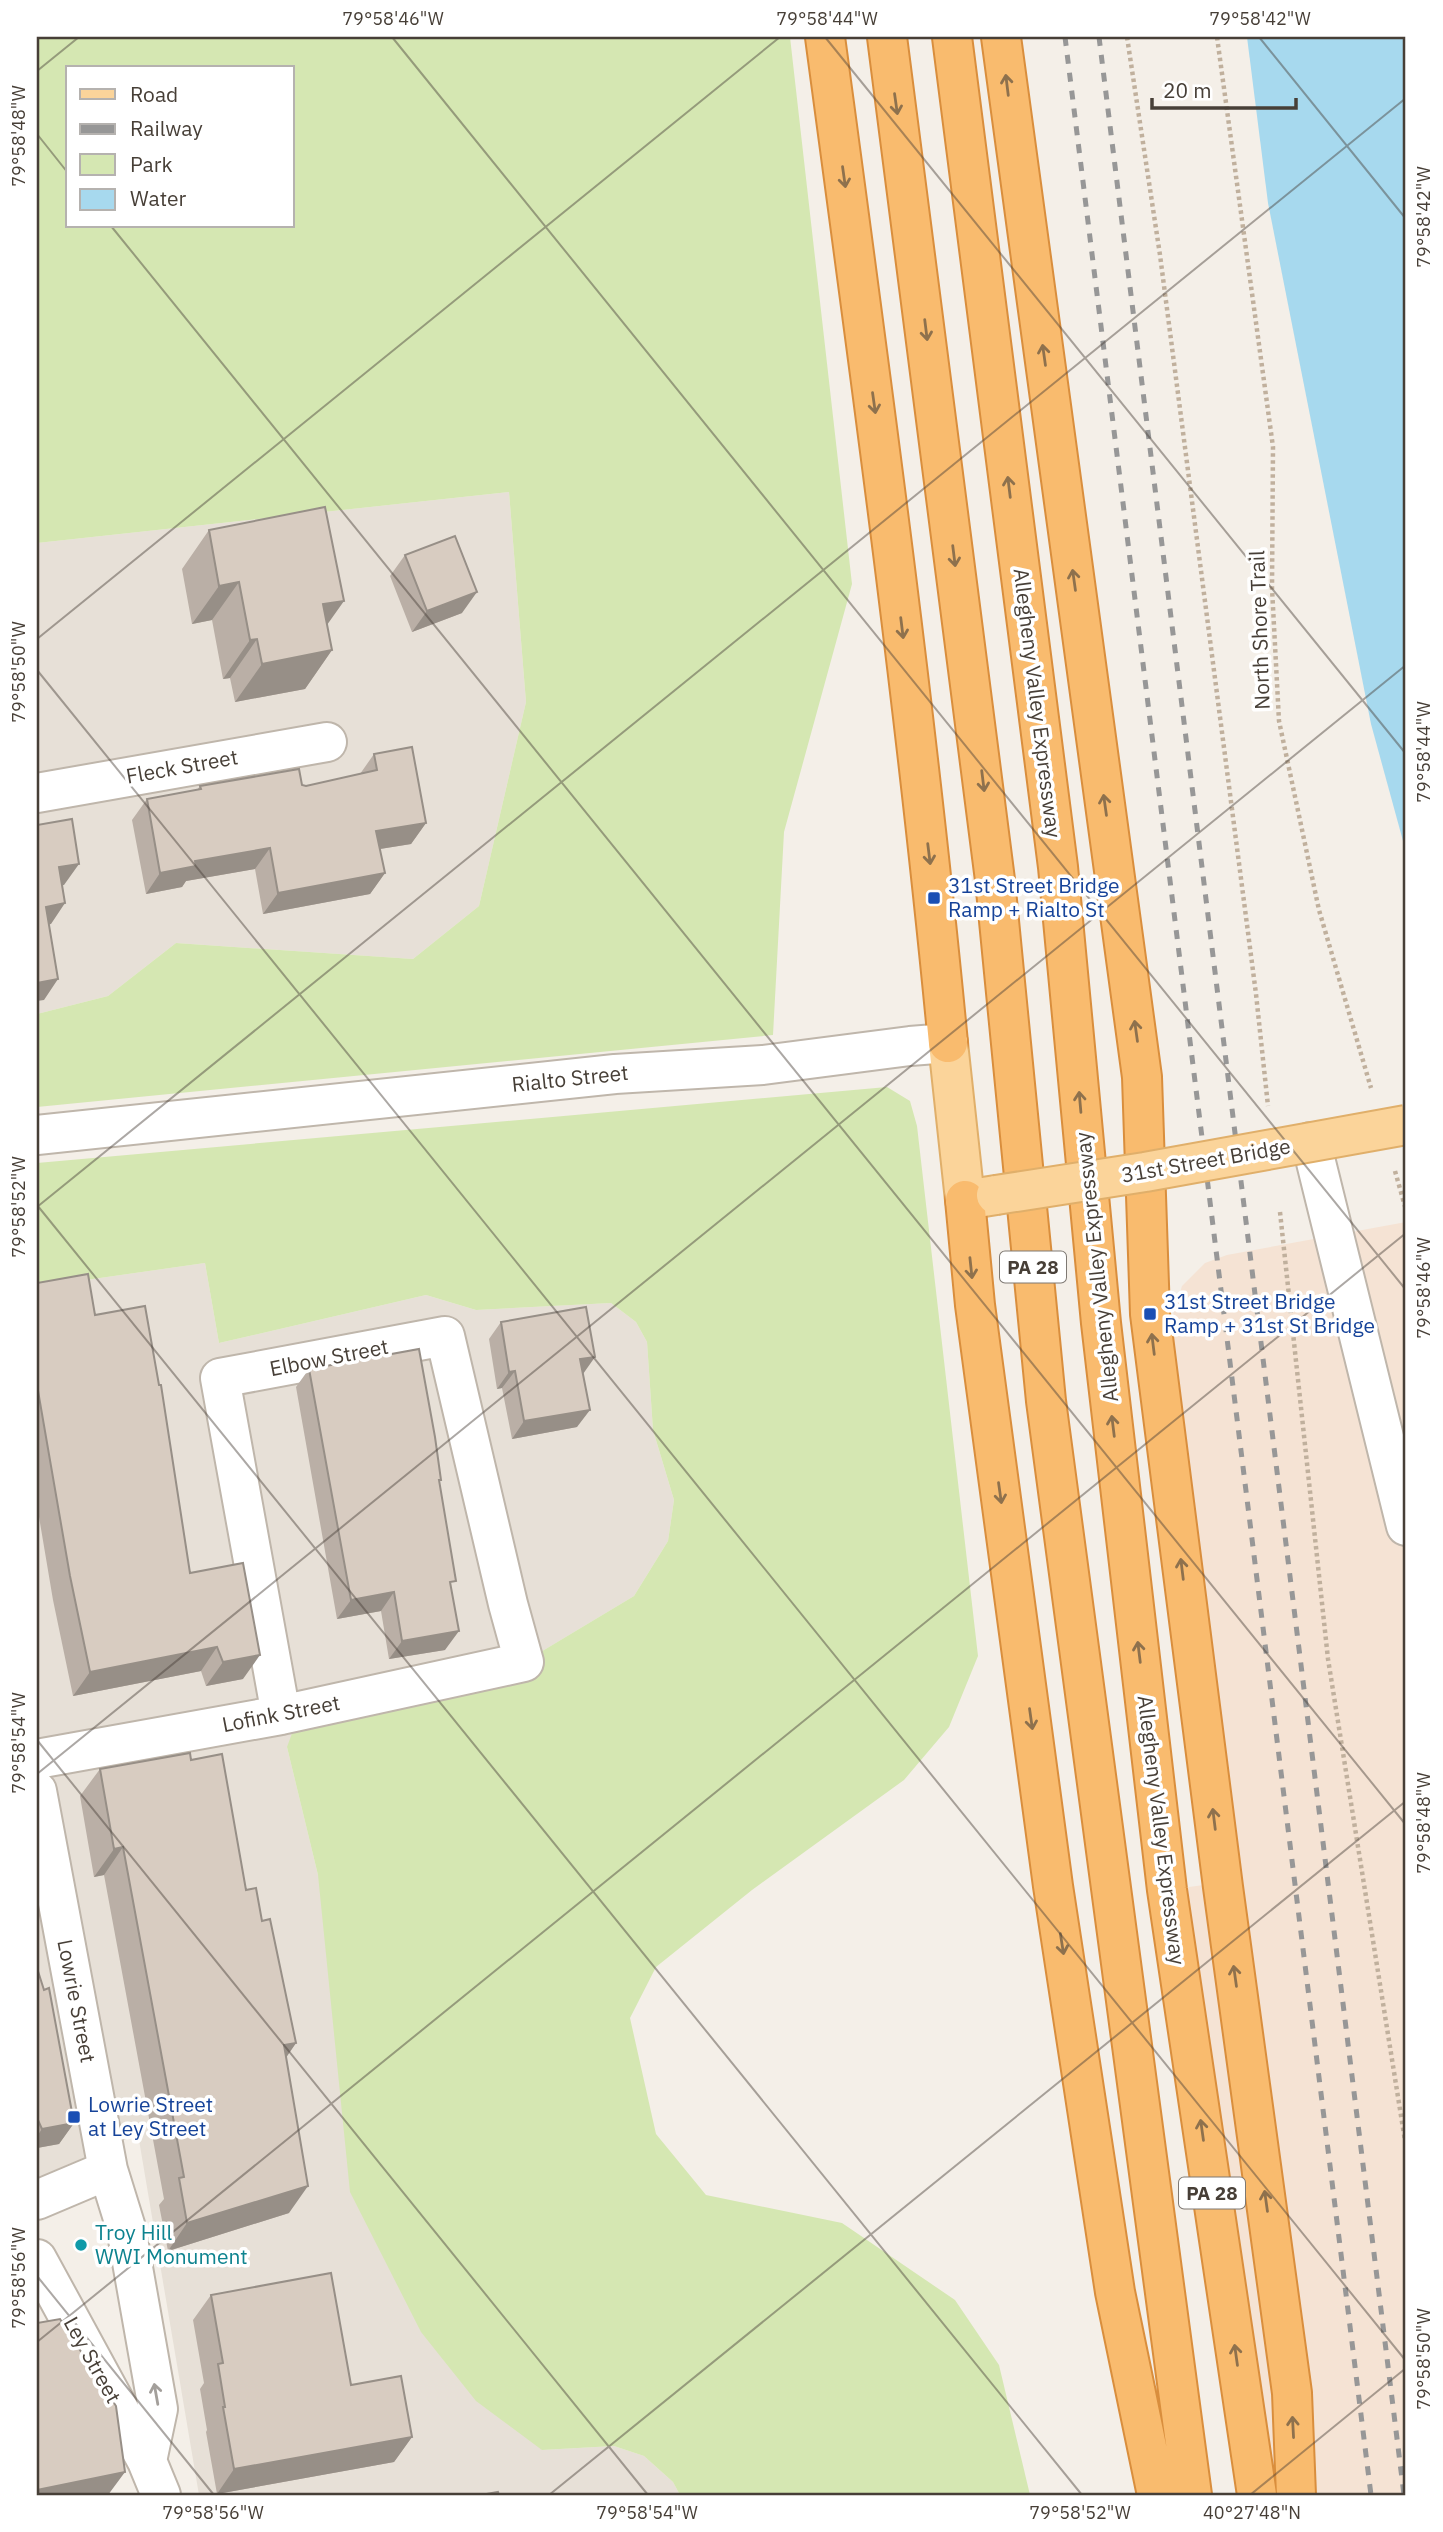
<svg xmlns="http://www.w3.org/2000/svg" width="1443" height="2532" viewBox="0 0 1443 2532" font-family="'IBM Plex Sans',sans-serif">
<rect width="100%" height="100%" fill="#f4efe8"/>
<path fill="#e7e0d7" d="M509,492L526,702L479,906L413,959L176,943L108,996L37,1014V543Z
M205,1263L219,1343L426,1295L476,1310L611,1303L636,1322L647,1342L653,1430L674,1500L668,1541L634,1596L524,1662L287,1747L318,1875L542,2450L614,2446L644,2456L673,2482L680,2495H199L138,2134L37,2178V1287Z"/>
<path fill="#f5e3d4" d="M1406,1222V2495H1257L1167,1890L1240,1880L1171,1321L1182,1286L1205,1263L1227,1255Z"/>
<path fill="#d5e7b2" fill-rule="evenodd" d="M37,37H790L852,584L784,832L773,1035L37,1107V1014L108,996L176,943L413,959L479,906L526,702L509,492L37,543ZM68,68H292V226H68Z
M887,1087L910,1101L917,1126L978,1656L949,1727L904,1780L752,1890L656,1967L630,2018L656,2134L706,2195L842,2223L955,2300L999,2365L1030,2495H680L673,2482L644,2456L614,2446L542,2450L476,2401L421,2332L350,2192L318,1875L287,1747L301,1709L524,1662L634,1596L668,1541L674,1500L653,1430L647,1342L636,1322L611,1303L476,1310L426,1295L219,1343L205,1263L37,1287V1163Z"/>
<path fill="#a7d9ee" d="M1247,37H1406V852L1371,724L1268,203Z"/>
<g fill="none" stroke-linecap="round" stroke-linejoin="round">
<defs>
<path id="minor" d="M37,793L327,742
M37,1135L615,1074L763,1065L910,1046L948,1043
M1311,1142L1406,1526
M37,1759L281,1715L524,1662L508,1604L445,1336L220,1378L281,1715
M37,1791L108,2170L126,2228L158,2409L147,2461
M37,2200L108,2170
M37,2259L147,2461L161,2495"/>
<path id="major" d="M948,1043L965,1200L996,1195"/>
<path id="highway" d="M825,37C870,372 916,707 948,1043
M887,37L995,880L1046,1401L1192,2495
M952,37L1058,867L1101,1323L1167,1890L1257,2495
M1001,37L1142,1077L1150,1314L1223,1887L1292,2393L1296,2495
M965,1200L975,1305L1053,1886L1115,2292L1157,2495"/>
</defs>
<use href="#minor" stroke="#bfb6ab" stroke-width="42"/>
<use href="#major" stroke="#e0af6a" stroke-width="42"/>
<use href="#highway" stroke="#d98e3d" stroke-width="42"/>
<path stroke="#c0b09d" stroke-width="4.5" stroke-dasharray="3.5 3.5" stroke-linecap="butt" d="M1127,37L1160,255L1256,994L1268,1106
M1217,37L1273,447L1272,588L1279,721L1319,910L1371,1088
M1395,1171L1406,1210
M1280,1212L1328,1659L1406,2147"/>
<use href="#minor" stroke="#fff" stroke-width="38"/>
<use href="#major" stroke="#fbd49a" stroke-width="38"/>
<use href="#highway" stroke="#f9bb6e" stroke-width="38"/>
<path stroke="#979797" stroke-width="5" stroke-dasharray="9 9" stroke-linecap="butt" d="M1065,37L1371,2495
M1099,37L1404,2495"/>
<defs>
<path id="major-bridge" d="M996,1195L1145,1172L1406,1125"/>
</defs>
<use href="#major-bridge" stroke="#e0af6a" stroke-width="42" stroke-linecap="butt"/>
<use href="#major-bridge" stroke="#fbd49a" stroke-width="38"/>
</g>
<path fill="#baafa6" d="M209,530L327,625L332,650L305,689L235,702L230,678L223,679L212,620L192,624L182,569Z
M405,555L462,613L412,632L390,576Z
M374,754L426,823L411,844L380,849L385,873L370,894L263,914L255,869L186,881L182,887L146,894L132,820L147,799L197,790L200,786L302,785L306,786L360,774Z
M37,1283L95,1315L190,1573L243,1679L206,1686L201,1671L73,1696L53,1600L37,1505Z
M501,1322L583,1374L577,1427L512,1439L502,1388L497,1389L489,1339Z
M309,1369L439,1482L451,1588L445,1650L389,1659L381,1611L337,1619L296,1387Z
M191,1760L246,1890L262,1921L296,2043L286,2057L289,2213L168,2251L159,2205L164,2199L104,1875L94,1877L80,1796L100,1769Z
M37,1968L74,2123L59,2144L37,2148Z
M211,2295L351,2385L412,2437L394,2462L217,2494L206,2432L207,2430L200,2389L204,2383L193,2320Z"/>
<path fill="#978f87" d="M239,582L212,620L192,624L219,586Z
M477,592L462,613L412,632L427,611Z
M344,601L317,639L323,604Z
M257,639L230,678L223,679L250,640Z
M332,650L305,689L235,702L262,664Z
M426,823L411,844L361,852L376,831Z
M270,848L255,869L186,881L182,887L146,894L160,873L195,861Z
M79,864L64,885L44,888L59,867Z
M385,873L370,894L263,914L278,893Z
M65,903L51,924L37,927L46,907Z
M58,979L44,1000L37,1001V983Z
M595,1357L583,1374L580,1359Z
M515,1371L502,1388L497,1389L509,1372Z
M590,1410L577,1427L512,1439L524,1421Z
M394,1592L381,1611L337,1619L351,1600Z
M459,1631L445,1650L389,1659L402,1641Z
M217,1647L201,1671L73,1696L90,1672Z
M260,1655L243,1679L206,1686L223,1662Z
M123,1847L104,1875L94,1877L114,1849Z
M296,2043L277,2071L284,2045Z
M74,2123L59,2144L37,2148V2136L42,2129Z
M308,2186L289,2213L168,2251L187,2223Z
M412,2437L394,2462L217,2494L234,2469Z
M125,2472L108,2495H37V2490Z"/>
<path fill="#d8ccc1" stroke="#978f87" stroke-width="2" d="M325,507L344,601L323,604L332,650L262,664L257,639L250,640L239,582L219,586L209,530Z
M455,536L477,592L427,611L405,555Z
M412,747L426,823L376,831L385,873L278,893L270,848L195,861L196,866L160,873L147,799L201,789L200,786L299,769L302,785L306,786L377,770L374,754Z
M72,819L79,864L59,867L65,903L46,907L58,979L37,983V825Z
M88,1274L95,1315L145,1306L159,1385H161L190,1573L243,1563L260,1655L223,1662L217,1647L90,1672L70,1576L37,1385V1283Z
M586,1307L595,1357L580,1359L590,1410L524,1421L515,1371L509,1372L501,1322Z
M419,1349L435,1437L441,1480H439L456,1581L450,1582L459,1631L402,1641L394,1592L351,1600L309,1369Z
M190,1753L191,1760L222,1754L246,1890L256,1888L262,1921L270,1919L296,2043L284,2045L308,2186L187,2223L179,2178L184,2177L123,1847L114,1849L100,1769Z
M37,1968L44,1990L49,1988L74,2123L42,2129L37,2118Z
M331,2273L351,2385L401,2376L412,2437L234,2469L223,2407H225L218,2364L223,2363L211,2295Z
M60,2319L116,2406L125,2472L37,2490V2323Z
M498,2492L499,2495H481Z"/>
<defs><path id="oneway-shaft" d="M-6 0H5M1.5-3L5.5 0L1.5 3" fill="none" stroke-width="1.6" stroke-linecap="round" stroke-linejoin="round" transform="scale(1.75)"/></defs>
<g stroke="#8e714d">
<use href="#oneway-shaft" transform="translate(1007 85) rotate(-97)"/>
<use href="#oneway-shaft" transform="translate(896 104) rotate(82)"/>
<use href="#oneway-shaft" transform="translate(844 177) rotate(82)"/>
<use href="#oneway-shaft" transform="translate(926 330) rotate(83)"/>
<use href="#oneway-shaft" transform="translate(1044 355) rotate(-98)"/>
<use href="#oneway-shaft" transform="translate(874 403) rotate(82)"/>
<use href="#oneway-shaft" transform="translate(1009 487) rotate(-97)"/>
<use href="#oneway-shaft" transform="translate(954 556) rotate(83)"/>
<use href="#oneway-shaft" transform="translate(1074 580) rotate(-98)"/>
<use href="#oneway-shaft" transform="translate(902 628) rotate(83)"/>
<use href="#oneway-shaft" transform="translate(983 781) rotate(83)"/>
<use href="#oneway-shaft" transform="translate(1105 805) rotate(-98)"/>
<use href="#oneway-shaft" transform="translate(929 854) rotate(83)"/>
<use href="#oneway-shaft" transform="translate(1136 1031) rotate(-98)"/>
<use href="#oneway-shaft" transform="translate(1080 1102) rotate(-95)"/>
<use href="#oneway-shaft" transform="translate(971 1268) rotate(84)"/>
<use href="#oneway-shaft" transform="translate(1153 1344) rotate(-97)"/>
<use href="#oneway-shaft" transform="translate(1113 1426) rotate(-97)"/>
<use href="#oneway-shaft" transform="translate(1000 1493) rotate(82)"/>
<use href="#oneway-shaft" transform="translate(1182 1569) rotate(-97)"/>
<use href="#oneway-shaft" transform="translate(1139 1652) rotate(-97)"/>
<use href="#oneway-shaft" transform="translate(1031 1719) rotate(82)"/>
<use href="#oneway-shaft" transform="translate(1214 1819) rotate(-97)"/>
<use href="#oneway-shaft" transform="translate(1062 1944) rotate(81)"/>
<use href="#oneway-shaft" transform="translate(1235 1976) rotate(-98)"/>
<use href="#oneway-shaft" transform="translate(1202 2130) rotate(-98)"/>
<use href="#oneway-shaft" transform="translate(1266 2201) rotate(-98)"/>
<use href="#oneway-shaft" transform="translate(1236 2355) rotate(-98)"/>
<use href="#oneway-shaft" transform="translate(1293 2427) rotate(-93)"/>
</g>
<use stroke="#a39f9b" href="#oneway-shaft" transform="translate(156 2394) rotate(-100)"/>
<path fill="none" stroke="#473f37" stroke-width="2" stroke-opacity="0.45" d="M392,37L1406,1290M825,37L1406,754M1259,37L1406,219M37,71L79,37M37,134L68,173M111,226L1406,1825M37,639L780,37M37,670L1406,2361M37,1205L1082,2495M37,1207L1406,98M37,1740L648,2495M37,1774L1406,665M37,2276L214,2495M37,2342L1406,1233M549,2495L1406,1801M1250,2495L1406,2368"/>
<g fill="#1a4fb4" stroke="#fff" stroke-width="2.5">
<rect x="927" y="891" width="14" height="14" rx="3.5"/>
<rect x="1143" y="1307" width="14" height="14" rx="3.5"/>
<rect x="67" y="2110" width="14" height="14" rx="3.5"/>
</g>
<circle fill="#0f9aa8" stroke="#fff" stroke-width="2.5" cx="81" cy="2245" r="7"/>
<g text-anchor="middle" stroke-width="7" stroke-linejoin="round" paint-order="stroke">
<g fill="#fff" stroke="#7e7973" stroke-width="2">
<rect x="1000" y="1251.5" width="66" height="31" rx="5"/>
<rect x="1179" y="2177.5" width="66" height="31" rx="5"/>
</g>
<g font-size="19" font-weight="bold" fill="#473f37">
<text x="1033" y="1274">PA 28</text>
<text x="1212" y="2200">PA 28</text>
</g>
<g font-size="21" fill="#473f37" stroke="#fff">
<text transform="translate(1260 630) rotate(-92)" y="7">North Shore Trail</text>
<text transform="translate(1037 703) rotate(83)" y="7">Allegheny Valley Expressway</text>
<text transform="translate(182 767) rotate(-10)" y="7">Fleck Street</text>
<text transform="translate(570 1079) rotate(-6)" y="7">Rialto Street</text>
<text transform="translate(1206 1161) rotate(-10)" y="7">31st Street Bridge</text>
<text transform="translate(1097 1267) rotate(-96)" y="7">Allegheny Valley Expressway</text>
<text transform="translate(329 1358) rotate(-11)" y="7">Elbow Street</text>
<text transform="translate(281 1714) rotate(-11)" y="7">Lofink Street</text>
<text transform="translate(1161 1830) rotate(83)" y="7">Allegheny Valley Expressway</text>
<text transform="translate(76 2001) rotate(79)" y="7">Lowrie Street</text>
<text transform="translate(92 2360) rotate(61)" y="7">Ley Street</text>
</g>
<g font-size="21" fill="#164399" stroke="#fff" text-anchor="start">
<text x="948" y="893">31st Street Bridge<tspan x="948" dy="24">Ramp + Rialto St</tspan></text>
<text x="1164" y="1309">31st Street Bridge<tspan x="1164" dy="24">Ramp + 31st St Bridge</tspan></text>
<text x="88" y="2112">Lowrie Street<tspan x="88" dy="24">at Ley Street</tspan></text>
</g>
<g font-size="21" fill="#0d838f" stroke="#fff" text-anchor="start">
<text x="95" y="2240">Troy Hill<tspan x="95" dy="24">WWI Monument</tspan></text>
</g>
</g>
<rect width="1443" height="2532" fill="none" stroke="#ffffff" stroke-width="77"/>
<rect x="66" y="66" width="228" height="161" fill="#ffffff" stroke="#b5b2af" stroke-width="2"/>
<rect x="80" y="89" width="35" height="10" fill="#fbd49a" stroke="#b5b2af" stroke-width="2"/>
<text x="130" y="102" font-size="21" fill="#473f37">Road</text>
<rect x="80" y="124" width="35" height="10" fill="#979797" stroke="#b5b2af" stroke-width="2"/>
<text x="130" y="136" font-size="21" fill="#473f37">Railway</text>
<rect x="80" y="154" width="35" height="21" fill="#d5e7b2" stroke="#b5b2af" stroke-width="2"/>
<text x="130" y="172" font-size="21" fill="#473f37">Park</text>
<rect x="80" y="189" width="35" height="21" fill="#a7d9ee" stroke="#b5b2af" stroke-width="2"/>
<text x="130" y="206" font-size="21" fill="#473f37">Water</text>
<path d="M1152 98v10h144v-10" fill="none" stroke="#473f37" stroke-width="3.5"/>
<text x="1163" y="98" font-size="21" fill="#473f37" stroke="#ffffff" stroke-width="5" paint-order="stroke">20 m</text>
<rect x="38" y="38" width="1366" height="2456" fill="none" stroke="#473f37" stroke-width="2.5"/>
<g font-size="18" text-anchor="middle" fill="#473f37">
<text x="393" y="25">79°58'46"W</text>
<text x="827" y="25">79°58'44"W</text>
<text x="1260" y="25">79°58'42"W</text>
<text transform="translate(19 136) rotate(-90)" y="6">79°58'48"W</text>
<text transform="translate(1424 217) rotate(-90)" y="6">79°58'42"W</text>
<text transform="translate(19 672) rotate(-90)" y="6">79°58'50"W</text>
<text transform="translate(1424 752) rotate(-90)" y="6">79°58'44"W</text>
<text transform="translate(19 1207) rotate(-90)" y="6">79°58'52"W</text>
<text transform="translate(1424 1288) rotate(-90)" y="6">79°58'46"W</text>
<text transform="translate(19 1743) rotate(-90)" y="6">79°58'54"W</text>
<text transform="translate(1424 1823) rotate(-90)" y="6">79°58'48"W</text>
<text transform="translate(19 2278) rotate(-90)" y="6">79°58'56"W</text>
<text transform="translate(1424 2359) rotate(-90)" y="6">79°58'50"W</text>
<text x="213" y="2519">79°58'56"W</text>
<text x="647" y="2519">79°58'54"W</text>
<text x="1080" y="2519">79°58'52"W</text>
<text x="1252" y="2519">40°27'48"N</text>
</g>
</svg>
